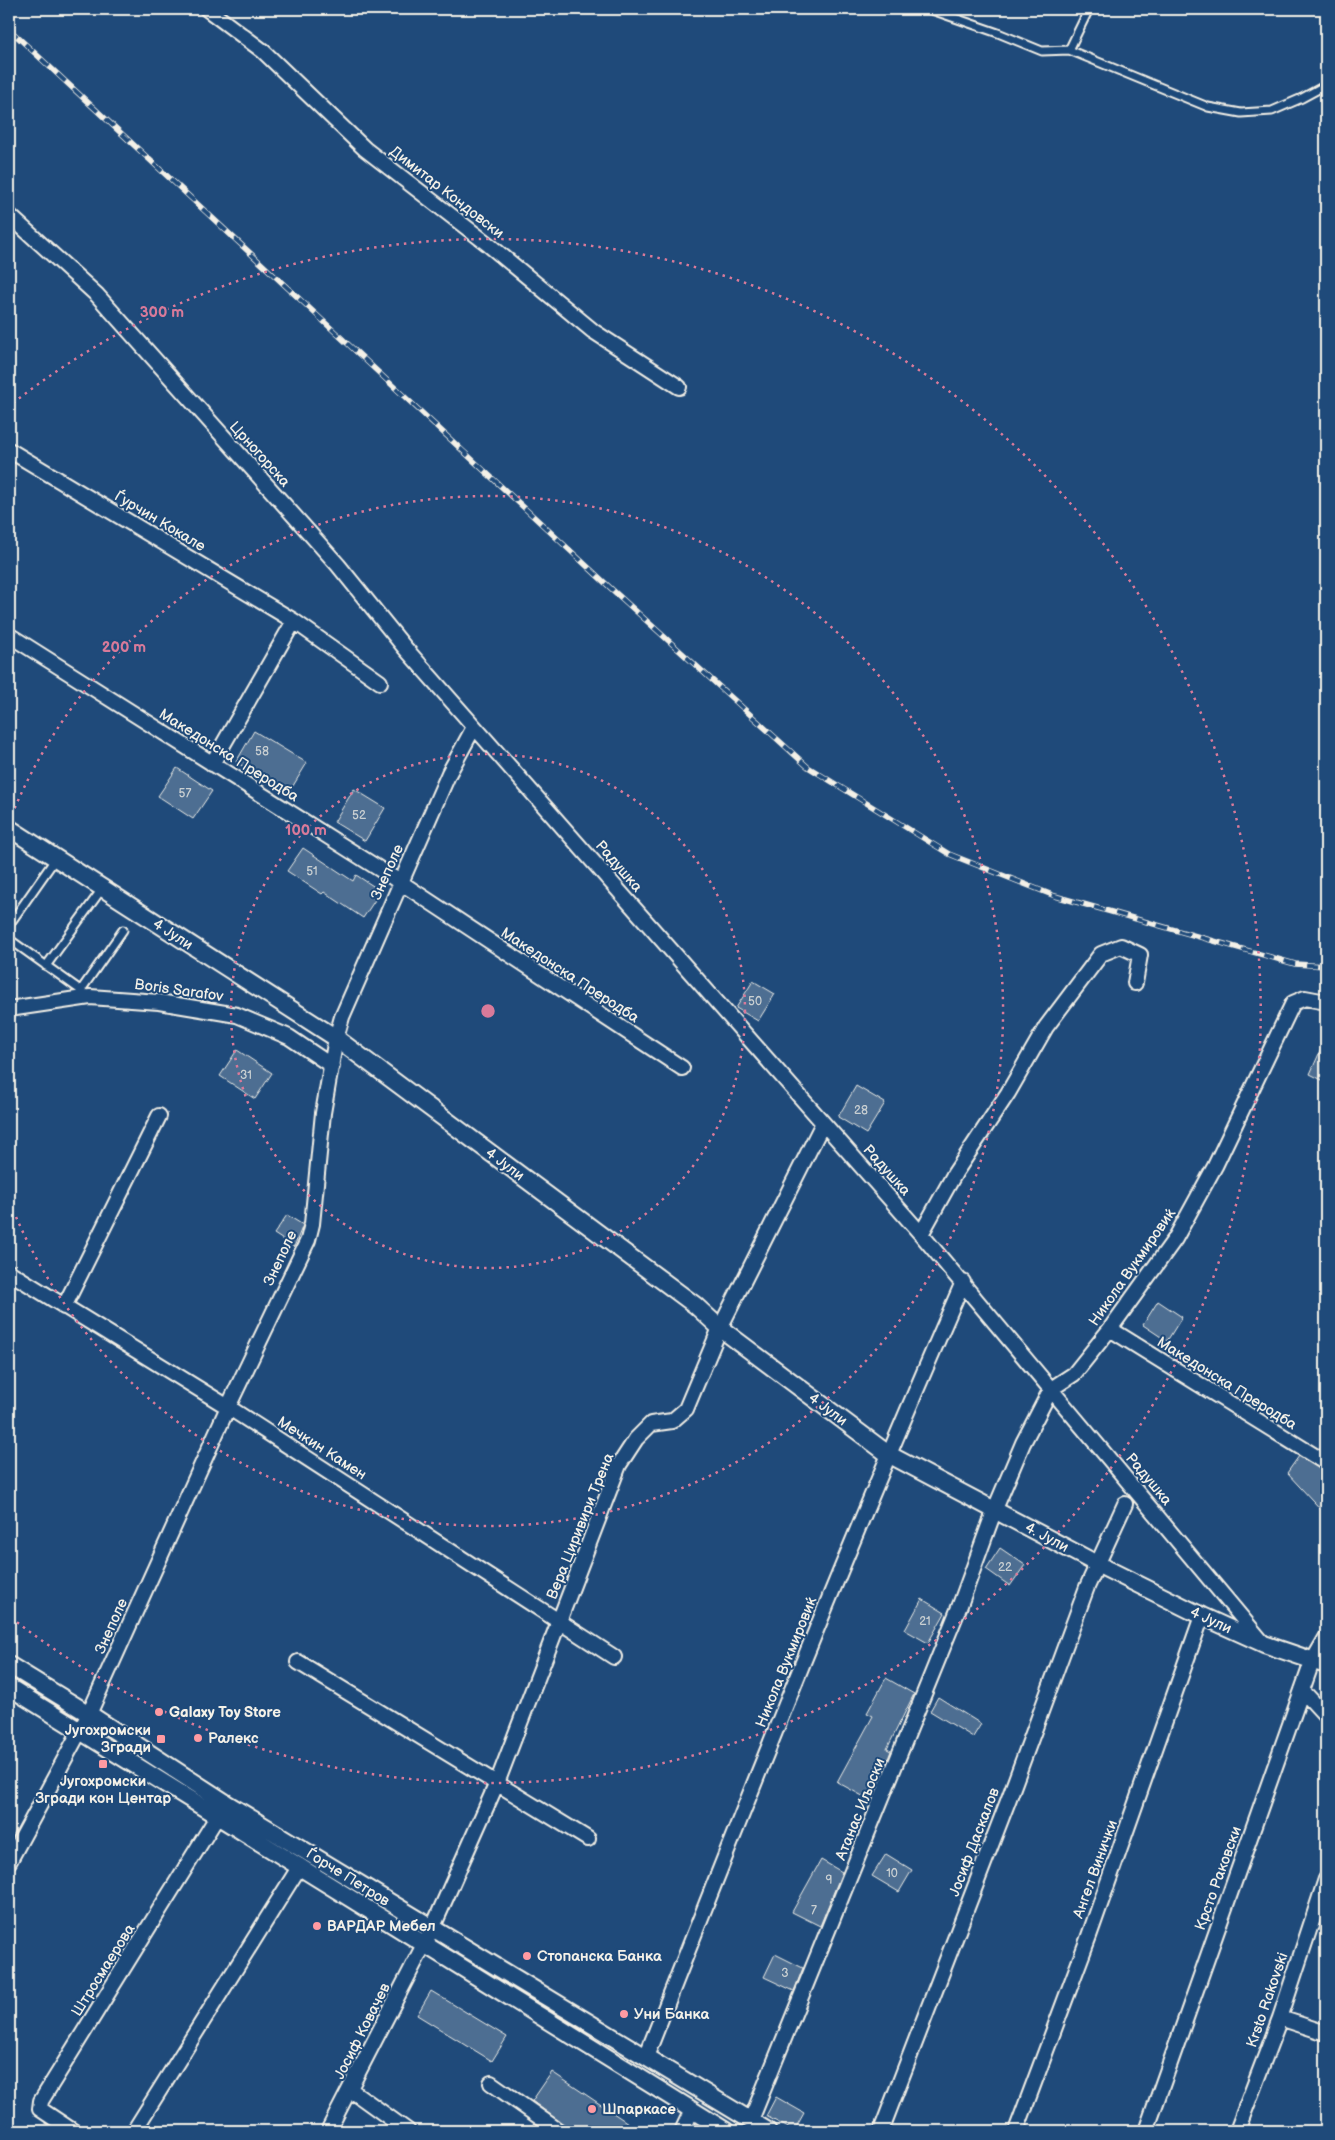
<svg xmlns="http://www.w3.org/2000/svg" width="1335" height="2140" viewBox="0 0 1335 2140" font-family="'Balsamiq Sans',sans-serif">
<rect width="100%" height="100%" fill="#1f4a7a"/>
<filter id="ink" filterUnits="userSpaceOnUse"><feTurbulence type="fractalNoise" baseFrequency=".02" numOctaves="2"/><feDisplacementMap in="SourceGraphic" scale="10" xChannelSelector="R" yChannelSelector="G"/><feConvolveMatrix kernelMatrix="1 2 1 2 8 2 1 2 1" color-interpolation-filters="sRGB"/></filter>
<g filter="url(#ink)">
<path fill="#4d6e92" stroke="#f4f1e8" d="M254,731L307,763L288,794L236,762Z
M177,768L212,791L193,819L158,796Z
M354,789L385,808L365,841L334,822Z
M303,848L353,881L356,875L381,891L363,918L324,892L322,894L287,871Z
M753,981L775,994L758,1021L736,1008Z
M1326,1038V1082L1310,1074Z
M237,1050L272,1073L255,1099L220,1076Z
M856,1086L885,1103L866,1134L838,1117Z
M287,1215L303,1225L294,1247L274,1234Z
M1158,1301L1182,1317L1167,1341L1143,1325Z
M1299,1456L1326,1472V1515L1287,1473Z
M1000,1548L1025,1565L1010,1586L986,1569Z
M922,1599L945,1613L928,1643L905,1630Z
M886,1678L914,1694L887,1749L891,1751L882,1774L868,1799L837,1782L873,1716L867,1713Z
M938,1697L981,1724L973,1737L930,1711Z
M886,1854L912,1870L899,1892L872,1876Z
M821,1860L842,1872L820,1926L792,1912Z
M775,1954L803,1968L794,1991L764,1977Z
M431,1991L507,2037L492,2061L417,2015Z
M552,2072L640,2131H572L532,2101Z
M776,2097L804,2113L794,2131L766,2116Z"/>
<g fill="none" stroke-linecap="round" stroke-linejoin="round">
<defs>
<path id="service" d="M929,9L998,33L1042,51L1069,50L1208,107L1241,113L1272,111L1302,98L1326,85
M1069,50L1089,9
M9,925L56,858
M9,939L90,997
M46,966L102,889
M81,990L123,930"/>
<path id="minor" d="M207,9L263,51L365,149L489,245L593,331L679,387
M9,215L97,295L338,565L405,648L921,1234L1263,1643
M9,450L294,621L380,682
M9,635L400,882L682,1068
M212,764L294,621
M9,1009L90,997L159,1002L237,1015L289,1037L332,1066
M921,1234L955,1173L1008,1093L1046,1027L1101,954L1121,946L1140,955L1135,983
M9,1272L228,1407L614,1657
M64,1307L159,1116
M1110,1329L1326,1463
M298,1662L588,1839
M1302,1690L1326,1716
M9,1862L89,1714L228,1407L308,1240L312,1224L323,1113L336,1038L342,1017L449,773L474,727
M1280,2018L1326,2033
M646,2057C748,1797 851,1538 963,1282
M491,2083L559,2131
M351,2090L408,2131
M751,2120L960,1605L995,1509L1023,1443L1051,1389L1074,1374L1110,1329L1175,1239L1215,1166L1293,1003L1305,998L1326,1002
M73,2131L40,2109L41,2101L217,1817
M134,2131L300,1866
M328,2131L432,1929L497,1783L619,1465L636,1439L651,1424L672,1421L686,1409L720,1328L823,1123
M682,2131L692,2110
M881,2131L1008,1801L1087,1587L1125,1504
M1016,2131L1089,1936L1202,1616
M1146,2131L1312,1662L1326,1638
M1237,2131L1280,2018L1326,1879"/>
<path id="tertiary" d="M9,828L336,1038L695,1305L720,1328L888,1454L1099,1565L1202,1616L1264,1644L1326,1665
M9,1665L89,1714L226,1803L768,2131
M9,1687L726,2131"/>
</defs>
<use href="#service" stroke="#f4f1e8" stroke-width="11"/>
<use href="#minor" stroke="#f4f1e8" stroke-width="18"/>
<use href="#tertiary" stroke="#f4f1e8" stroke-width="20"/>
<use href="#service" stroke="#1f4a7a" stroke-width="7"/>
<use href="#minor" stroke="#1f4a7a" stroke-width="14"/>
<use href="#tertiary" stroke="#1f4a7a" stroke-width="16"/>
<defs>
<path id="rail" d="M9,29L617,594L808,767L949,854L1055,896L1295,964L1326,966"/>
</defs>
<use href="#rail" stroke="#f4f1e8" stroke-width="5.5"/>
<use href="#rail" stroke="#1f4a7a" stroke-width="4" stroke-dasharray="11" stroke-linecap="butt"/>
</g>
</g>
<g fill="none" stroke="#d87a9a" stroke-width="2.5" stroke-dasharray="2.5 5">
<circle cx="488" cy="1011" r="257"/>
<path d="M9 822A515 515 0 1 1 9 1200"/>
<path d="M13 403A772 772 0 1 1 13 1619"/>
</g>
<g fill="#ff9aa2" stroke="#1f4a7a" stroke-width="2">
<circle cx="159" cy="1712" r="5"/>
<circle cx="198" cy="1738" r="5"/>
<rect x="156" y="1734" width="10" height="10" rx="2.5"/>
<rect x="98" y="1759" width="10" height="10" rx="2.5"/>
<circle cx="317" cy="1926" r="5"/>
<circle cx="527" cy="1956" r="5"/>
<circle cx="624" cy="2014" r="5"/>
<circle cx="592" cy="2109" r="5"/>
</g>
<g text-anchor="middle" stroke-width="4" stroke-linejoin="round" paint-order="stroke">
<g font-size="12" fill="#cad0d2">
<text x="262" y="755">58</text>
<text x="185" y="797">57</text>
<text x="359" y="819">52</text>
<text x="312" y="875">51</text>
<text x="755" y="1005">50</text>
<text x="246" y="1079">31</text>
<text x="861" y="1114">28</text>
<text x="1005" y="1571">22</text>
<text x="925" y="1625">21</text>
<text x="892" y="1877">10</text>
<text x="829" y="1884">9</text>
<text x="814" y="1914">7</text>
<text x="785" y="1977">3</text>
</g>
<g font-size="15" fill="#f4f1e8" stroke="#1f4a7a">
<text transform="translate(447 192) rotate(38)" y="5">Димитар Кондовски</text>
<text transform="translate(260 454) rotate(48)" y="5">Црногорска</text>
<text transform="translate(160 521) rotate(31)" y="5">Ѓурчин Кокале</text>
<text transform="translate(229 755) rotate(32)" y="5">Македонска Преродба</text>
<text transform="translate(619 866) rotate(49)" y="5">Радушка</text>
<text transform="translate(387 872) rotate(-66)" y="5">Знеполе</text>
<text transform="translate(173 934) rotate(33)" y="5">4 Јули</text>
<text transform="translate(570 975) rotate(33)" y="5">Македонска Преродба</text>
<text transform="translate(179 990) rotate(8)" y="5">Boris Sarafov</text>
<text transform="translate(505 1164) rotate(37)" y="5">4 Јули</text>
<text transform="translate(887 1170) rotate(48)" y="5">Радушка</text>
<text transform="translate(280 1258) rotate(-65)" y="5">Знеполе</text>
<text transform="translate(1132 1267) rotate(-55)" y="5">Никола Вукмировиќ</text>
<text transform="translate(1227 1383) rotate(32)" y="5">Македонска Преродба</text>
<text transform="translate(828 1409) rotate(37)" y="5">4 Јули</text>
<text transform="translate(322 1448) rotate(33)" y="5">Мечкин Камен</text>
<text transform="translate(1149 1479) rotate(50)" y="5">Радушка</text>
<text transform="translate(580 1526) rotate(-68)" y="5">Вера Циривири Трена</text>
<text transform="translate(1047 1537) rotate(28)" y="5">4. Јули</text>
<text transform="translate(1211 1620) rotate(25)" y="5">4 Јули</text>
<text transform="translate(111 1626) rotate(-66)" y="5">Знеполе</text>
<text transform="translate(786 1662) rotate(-68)" y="5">Никола Вукмировиќ</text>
<text transform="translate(860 1809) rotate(-68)" y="5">Aтанас Иљоски</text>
<text transform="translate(974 1842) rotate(-69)" y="5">Јосиф Даскалов</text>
<text transform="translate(1095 1869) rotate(-70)" y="5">Ангел Винички</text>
<text transform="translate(348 1877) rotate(32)" y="5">Ѓорче Петров</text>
<text transform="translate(1218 1878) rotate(-70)" y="5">Крсто Раковски</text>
<text transform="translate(103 1970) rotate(-58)" y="5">Штросмаерова</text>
<text transform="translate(1267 2000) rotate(-71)" y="5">Krsto Rakovski</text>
<text transform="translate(362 2031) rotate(-63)" y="5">Јосиф Ковачев</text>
</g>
<g font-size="15" font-weight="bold" fill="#f4f1e8" stroke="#1f4a7a" text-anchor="start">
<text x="169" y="1717">Galaxy Toy Store</text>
<text x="151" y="1735" text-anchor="end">Југохромски<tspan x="151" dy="17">Згради</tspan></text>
<text x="208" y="1743">Ралекс</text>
<text x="103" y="1786" text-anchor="middle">Југохромски<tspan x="103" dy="17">Згради кон Центар</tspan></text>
<text x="327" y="1931">ВАРДАР Мебел</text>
<text x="537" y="1961">Стопанска Банка</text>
<text x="634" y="2019">Уни Банка</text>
<text x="602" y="2114">Шпаркасе</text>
</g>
</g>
<circle cx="488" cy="1011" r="8" fill="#d87a9a" stroke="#1f4a7a" stroke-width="2.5"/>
<g font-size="15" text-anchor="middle" font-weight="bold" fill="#d87a9a" stroke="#1f4a7a" stroke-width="4" stroke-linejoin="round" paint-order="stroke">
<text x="162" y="317">300 m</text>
<text x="124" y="652">200 m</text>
<text x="306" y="835">100 m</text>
</g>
<rect width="1335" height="2140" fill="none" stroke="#1f4a7a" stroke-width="30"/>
<rect x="15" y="15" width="1305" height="2110" fill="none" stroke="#f4f1e8" stroke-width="2" filter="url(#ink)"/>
</svg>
